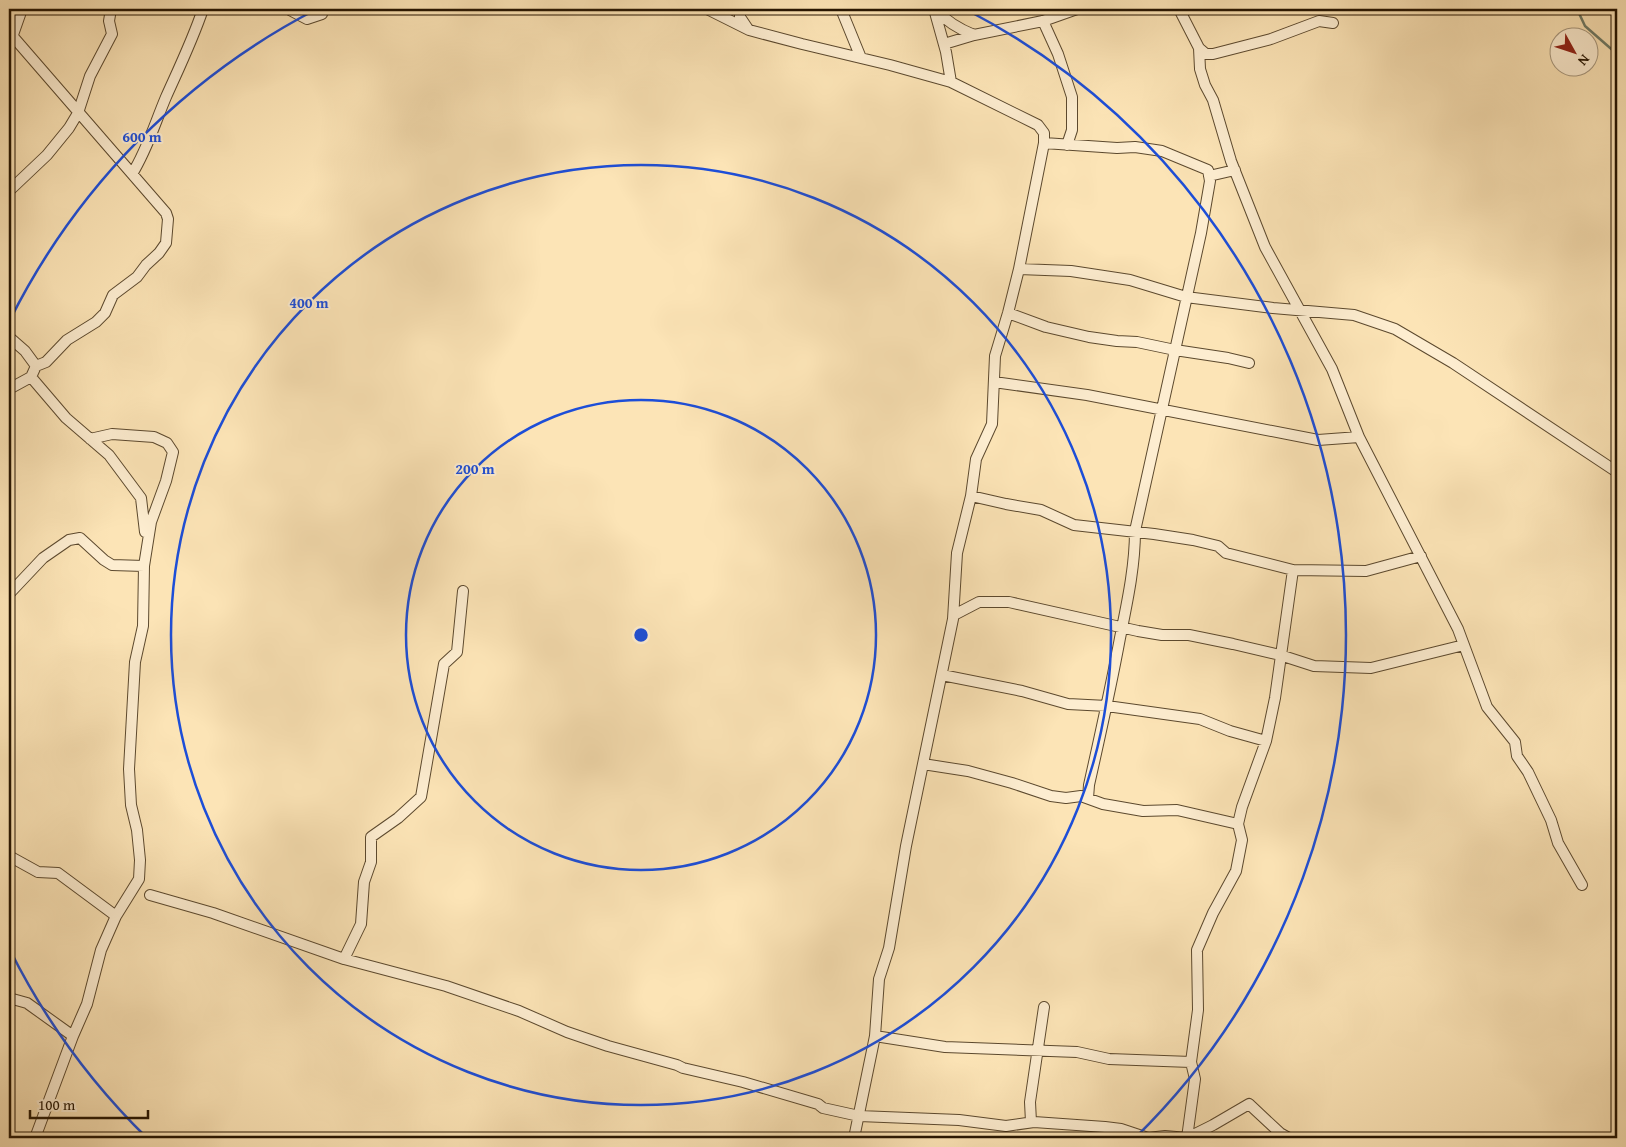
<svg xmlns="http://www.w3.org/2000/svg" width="1626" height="1147" viewBox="0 0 1626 1147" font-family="'Gentium Book Plus',serif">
<rect width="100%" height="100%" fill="#fce4b6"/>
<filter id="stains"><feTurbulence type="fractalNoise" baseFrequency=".004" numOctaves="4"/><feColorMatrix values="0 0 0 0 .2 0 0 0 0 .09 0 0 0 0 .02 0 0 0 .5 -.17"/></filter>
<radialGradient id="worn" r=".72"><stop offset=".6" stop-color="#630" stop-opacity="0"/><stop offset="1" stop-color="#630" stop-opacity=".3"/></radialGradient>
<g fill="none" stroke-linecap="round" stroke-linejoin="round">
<path stroke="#6f7b66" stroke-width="2.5" d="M1577,9L1585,26L1617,54"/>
<defs>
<path id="minor" d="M288,9L307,19L322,14
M707,9L749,30L802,44L890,65L951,82L1038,125L1044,133V143L1019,269L1008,313L995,356L992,424L976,459L971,496L957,553L953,619L906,846L889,948L879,979L875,1036L854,1138
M740,9V17L748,29
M841,9L861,58
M934,9L946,52L951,82
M1179,9L1199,48L1206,54H1213L1271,39L1319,21L1333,23
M936,10C947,22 959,29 974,35
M1043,21L1058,54L1072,97V130L1067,145
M9,32L166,213L168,219L166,243L159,253L146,265L137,277L113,295L105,313L96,322L67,340L46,362L36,366
M944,44L974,35L1043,21L1077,9
M9,46L22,9
M1199,48L1200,69L1205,85L1213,100L1231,161L1265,247L1332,369L1359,437L1458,629L1487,707L1515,742L1517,756L1528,772L1551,820L1558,843L1582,885
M1044,143L1117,148L1135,147L1162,151L1208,170L1210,181L1201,233L1135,531C1135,567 1127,603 1120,638C1111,687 1100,736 1089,785L1088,798
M132,174C147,150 155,123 166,97C179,68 193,39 203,9
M1209,176L1235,170
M9,191L47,155L69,128L78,113L90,76L112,34L109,21L111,9
M1019,269L1071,271L1130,280L1186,297L1273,308L1354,315L1395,329L1453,363L1617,472
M1008,313L1046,327L1089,337L1117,341L1137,342L1175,350L1228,358L1249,363
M9,337L25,351L36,366L31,377L9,389
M31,377L66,418L109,455L141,498L145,532
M994,382L1087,395L1318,440L1359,437
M971,496L1006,504L1041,510L1074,525L1154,534L1193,540L1218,546L1226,553L1293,570L1366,571L1421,556
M9,594L43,558L69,540L80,538L104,560L112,565L144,566
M954,615L979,602H1009L1138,631L1162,635H1189L1233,644L1280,655L1314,666L1371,668L1464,645
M942,675L1022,691L1068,704L1107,706L1200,719L1230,731L1266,741
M923,764L968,771L1012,783L1051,796L1066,798L1081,796L1103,804L1143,811L1177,810L1238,824
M9,856L38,872L58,873L116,916
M150,895L213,913L344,959L446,986L519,1011L567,1032L608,1046L677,1065L683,1068L743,1082L818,1104L823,1108L859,1116L959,1120L1006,1126L1034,1122L1105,1127L1121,1129L1148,1138L1165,1136L1187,1138L1213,1125L1249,1104L1280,1133L1289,1138
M344,959L361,924L364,882L371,862V837L398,818L421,797L444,664L457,652L463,591
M9,998L27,1003L73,1036
M875,1036L945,1047L1077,1052L1109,1059L1191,1062
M1031,1122L1030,1102L1044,1007
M35,1138L73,1036L87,1004L101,950L116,916L139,879L140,860L137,830L131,805L129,769L135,662L143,626L144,566L151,522L166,481L173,452L167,443L154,437L112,434L90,439
M1187,1138L1195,1079L1191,1062L1198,1010L1197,950L1213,913L1236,871L1242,840L1238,824L1242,807L1266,741L1275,698L1293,570"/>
</defs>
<use href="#minor" stroke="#5c492e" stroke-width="12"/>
<use href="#minor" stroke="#fdedd0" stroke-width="10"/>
</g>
<g fill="none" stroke="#1d4ed8" stroke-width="2.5">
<circle cx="641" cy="635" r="235"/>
<circle cx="641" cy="635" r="470"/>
<path d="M147 1138A705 705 0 0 1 10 950M10 320A705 705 0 0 1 315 10M967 10A705 705 0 0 1 1135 1138"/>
</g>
<circle cx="641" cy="635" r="8" fill="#1d4ed8" stroke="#fdedd0" stroke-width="2.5"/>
<g font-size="15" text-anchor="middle" font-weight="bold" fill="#1d4ed8" stroke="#fdedd0" stroke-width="4" stroke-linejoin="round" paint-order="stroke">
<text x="142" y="142">600 m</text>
<text x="309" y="308">400 m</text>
<text x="475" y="474">200 m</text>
</g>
<rect width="1626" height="1147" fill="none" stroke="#fce4b6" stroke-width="30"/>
<rect x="10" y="10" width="1606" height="1127" fill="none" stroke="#261501" stroke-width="2.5"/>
<rect x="15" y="15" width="1596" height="1117" fill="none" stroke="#261501"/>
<g transform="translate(1574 52) rotate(130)"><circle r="24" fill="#fdedd0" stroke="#a7977d"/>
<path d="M0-4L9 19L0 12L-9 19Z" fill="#8f2418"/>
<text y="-8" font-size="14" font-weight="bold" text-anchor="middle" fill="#261501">N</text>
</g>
<path d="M30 1110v8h118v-8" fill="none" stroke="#261501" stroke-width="2.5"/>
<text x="38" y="1110" font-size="15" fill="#261501" stroke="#fdedd0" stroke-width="4" paint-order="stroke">100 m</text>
<rect width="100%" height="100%" filter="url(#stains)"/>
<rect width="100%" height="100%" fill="url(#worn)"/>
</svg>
